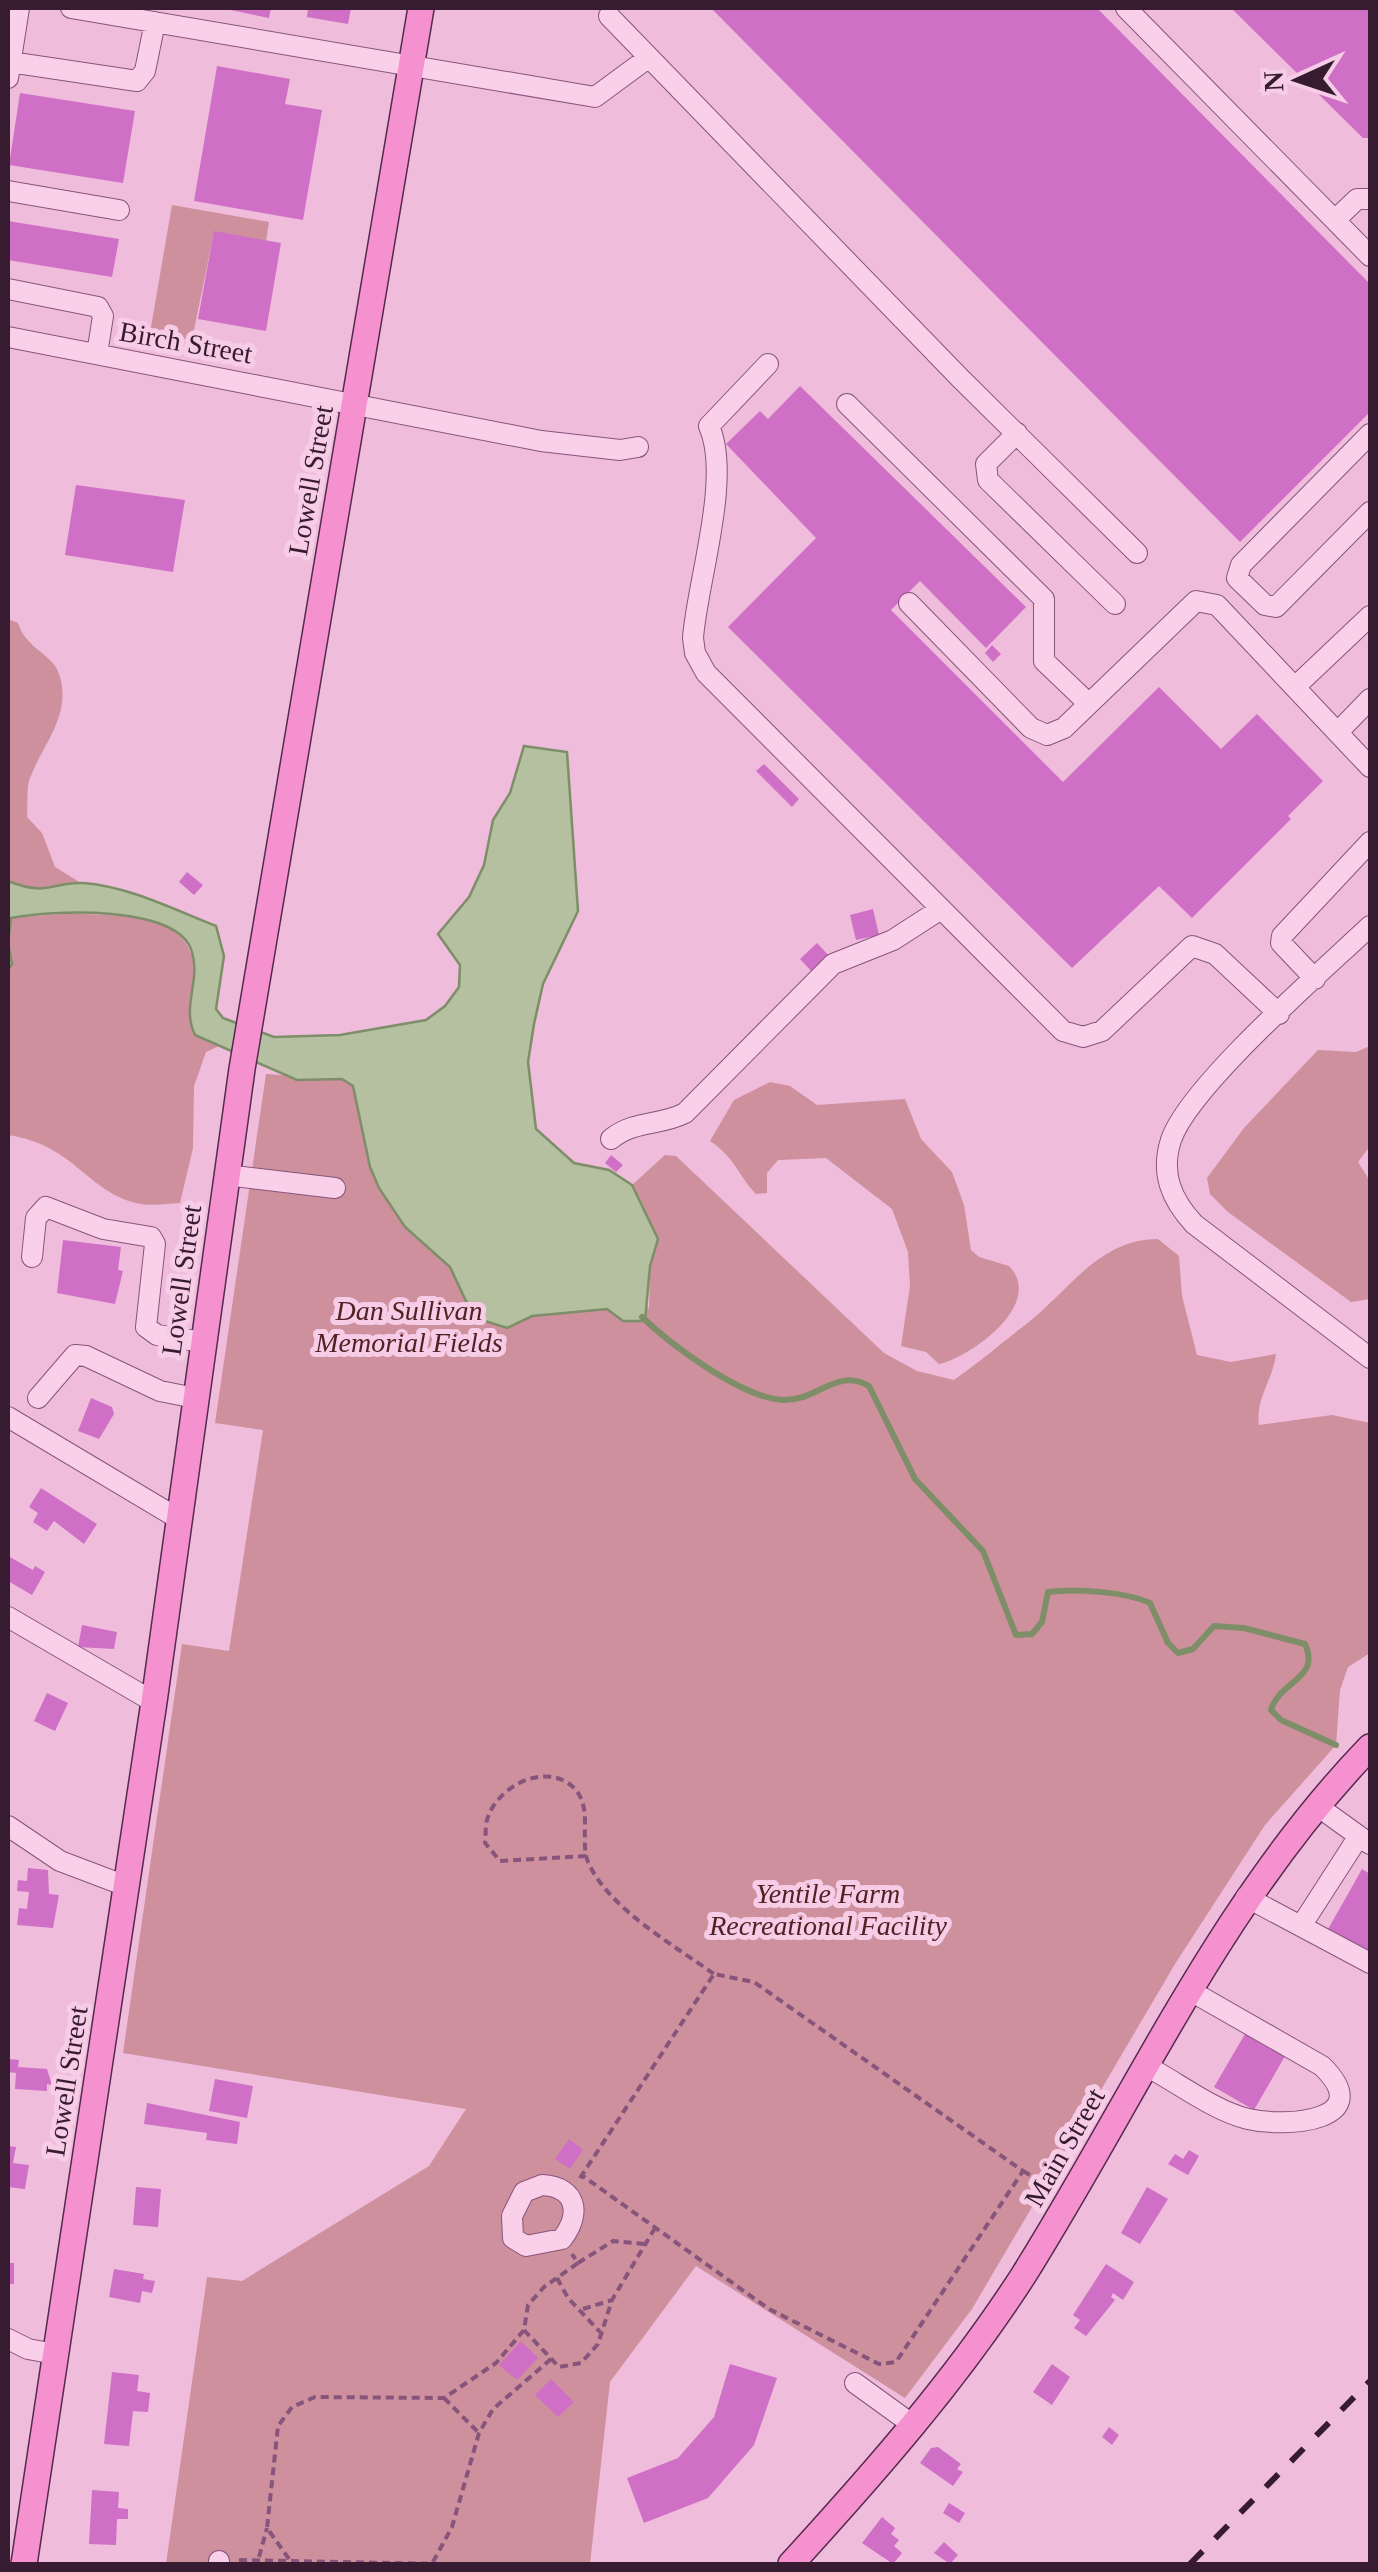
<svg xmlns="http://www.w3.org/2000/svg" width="1378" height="2572" viewBox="0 0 1378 2572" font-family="'Times New Roman',serif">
<rect width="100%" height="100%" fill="#efbcdc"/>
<path fill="#cd909c" d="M172,205L269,222L266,241L214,232L192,340L150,333Z
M8,619L18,623C26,650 55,654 60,677C71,716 43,744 30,778C26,789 28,805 27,817L42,833L55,867L81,883L44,892L8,881Z
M73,913C121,917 194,910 195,975C195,1002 186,1007 195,1035L219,1046L206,1052L194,1086L193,1148L180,1203C164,1204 148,1207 132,1202C84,1187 73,1145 8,1135L10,918Z
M1370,1046V1146L1358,1162L1370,1181V1299L1351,1302L1228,1212L1210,1194L1207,1178L1244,1128L1318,1050L1356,1052Z
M266,1074L430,1085L649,1309L650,1266L658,1239L632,1185L665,1155L676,1156L884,1353L917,1371L954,1380C980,1362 1004,1341 1029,1322C1070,1289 1100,1239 1158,1239L1179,1256L1182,1296L1197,1355L1231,1362L1276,1354C1273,1380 1255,1399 1259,1425L1332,1415L1370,1423V1653L1348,1667L1340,1690L1336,1745L1265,1825L1175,1964L972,2309L905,2398L696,2266L610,2382L590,2564H166L207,2277L242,2281L429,2166L466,2109L123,2053L182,1644L229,1651L263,1430L215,1423Z
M770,1082L790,1086L817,1105L905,1099L921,1139L952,1172L964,1205L971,1250L979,1257L1009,1266C1045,1303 973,1356 939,1364L926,1352L901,1346L910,1286L908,1252L892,1209L826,1158L778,1160L767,1173V1193L756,1194C739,1177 735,1157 710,1141L734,1100Z"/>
<path fill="#b4c0a0" stroke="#7d8e68" stroke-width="2.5" d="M524,746L567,752L578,911L543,984L534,1024L528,1062L536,1129L574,1163L609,1170L632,1185L658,1239L650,1266L645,1321H623L607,1309L532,1316L507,1328L485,1321L466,1301L450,1267L405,1227L379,1188L370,1167L353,1086L342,1079L297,1080L195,1035C181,1006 201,982 192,952C179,904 50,910 11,918L8,943L12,964L8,970V881C49,897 50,882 83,883C128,886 175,910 216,926L224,956L216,1009L223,1018L274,1037L340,1035L426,1020L445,1006L459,987L460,965L438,934L469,897L484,865L493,820L510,793Z"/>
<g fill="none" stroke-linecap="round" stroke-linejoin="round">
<path stroke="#7d8e68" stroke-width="6" d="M642,1317C671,1345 741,1397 782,1400C817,1402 836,1367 869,1386L915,1479L983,1551L1016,1635L1032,1634L1042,1622L1048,1592C1074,1588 1126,1592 1150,1603L1168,1643L1178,1653L1193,1649L1214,1626L1244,1628L1305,1644C1321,1679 1280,1680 1271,1710L1281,1720L1336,1745"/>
</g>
<path fill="#cf70c6" d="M221,8H271L269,18Z
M308,8H351L348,24L307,17Z
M711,8H1097L1370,284V412L1240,542Z
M1231,8H1370V138H1363Z
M217,66L290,79L285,104L322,110L303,220L194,201Z
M20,93L135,111L123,183L9,165Z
M8,221L119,239L112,277L8,260Z
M214,231L281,243L266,331L198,319Z
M800,386L1026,607L986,648L920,581L891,610L1063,782L1159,687L1221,749L1257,714L1323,781L1288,816L1291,819L1192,918L1159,886L1072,968L728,627L816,538L726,444L760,411L768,419Z
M76,485L185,500L173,572L65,555Z
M992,645L1001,654L993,662L985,653Z
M764,764L799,799L792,807L756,771Z
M187,872L203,885L194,895L179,882Z
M873,909L879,935L856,940L850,915Z
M817,943L831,958L814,974L800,959Z
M611,1155L623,1165L616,1172L605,1163Z
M63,1240L121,1247L118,1270L123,1271L115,1304L57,1293Z
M91,1398L112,1407L114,1414L99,1439L78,1431Z
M41,1488L97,1524L84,1544L54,1521L47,1531L33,1522L38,1513L29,1507Z
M8,1556L33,1570L35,1566L45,1572L32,1595L8,1581Z
M82,1625L117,1632L114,1649L78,1647Z
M47,1693L68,1703L55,1731L34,1721Z
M28,1868L48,1870L49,1894L59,1895L53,1928L17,1925L19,1908L27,1909L29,1892L17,1891L18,1880L27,1881Z
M1362,1869L1370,1874V1956L1327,1931Z
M1245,2034L1285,2056L1254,2110L1214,2087Z
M8,2059L19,2060L18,2067L47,2069L52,2085L47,2084V2091L15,2089L16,2073L8,2072Z
M215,2079L253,2086L247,2118L209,2111Z
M147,2103L240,2122L237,2144L206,2140L207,2133L144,2124Z
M569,2139L583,2150L570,2169L555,2159Z
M8,2146L16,2147L13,2163L29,2165L25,2189L8,2187Z
M1189,2150L1199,2156L1188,2175L1168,2164L1175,2154L1183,2159Z
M136,2187L161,2189L158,2227L133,2225Z
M1147,2187L1168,2199L1140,2244L1121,2233Z
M8,2263H14V2284H8Z
M1106,2264L1134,2282L1123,2300L1113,2293L1111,2297L1115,2300L1086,2336L1074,2328L1080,2320L1073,2315Z
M114,2269L144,2274L143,2279L155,2281L152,2293L142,2291L140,2303L109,2297Z
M521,2341L538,2358L517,2380L499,2365Z
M730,2364L777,2378L754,2445L708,2498L644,2523L627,2478L678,2458L714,2417Z
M1052,2364L1070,2377L1052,2405L1033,2392Z
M112,2372L139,2375L137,2391L150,2393L148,2412L133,2411L129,2446L104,2444Z
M551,2379L574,2402L558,2417L535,2395Z
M1109,2427L1119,2435L1112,2445L1102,2437Z
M938,2447L961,2464L957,2469L963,2472L953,2486L920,2463L931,2448Z
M92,2490L119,2492L118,2508L128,2509V2519H117L116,2545L89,2544Z
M949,2503L965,2513L959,2523L943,2513Z
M882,2517L895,2528L891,2534L899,2540L894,2546L902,2553L893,2564L862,2543Z
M944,2542L958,2555L950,2564L934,2553Z"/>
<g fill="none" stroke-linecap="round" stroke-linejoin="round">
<defs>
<path id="minor" d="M71,8L595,97L648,58
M1126,8L1370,256
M609,16L960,378L1137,553
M10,62L137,81L145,71L155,22
M8,78L19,8
M8,191L119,210
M1335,220L1357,199H1370
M8,289L98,307L103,316L97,354
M8,337L541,441L620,450L638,447
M768,364L709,426C732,478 697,582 693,638L695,653L706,673L1063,1031L1083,1037L1102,1031L1192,946L1215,954L1279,1014
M847,404L1044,599V661L1089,704
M1017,433L986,464L988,480L1115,604
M1370,434L1241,565L1237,578L1265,605L1276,607L1370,512
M909,603L1031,728L1047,735L1064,728L1196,601L1217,605L1370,767
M1295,687L1370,616
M1338,732L1370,699
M1370,926C1325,969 1189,1086 1171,1140C1160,1174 1172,1200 1194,1224L1370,1358
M1315,979L1281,943L1282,936L1370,842
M611,1139C634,1120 660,1126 685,1113L833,964L893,940L941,909
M226,1175L335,1188
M32,1257L36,1218L46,1207L103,1229L151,1237L155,1244L146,1327L157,1335L203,1342
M38,1398L75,1355L86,1356L160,1391L195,1398
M8,1417L179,1519
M8,1617L154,1702
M1316,1805L1370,1844
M8,1826L60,1861L126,1886
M1246,1897L1370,1963
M1301,1926L1359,1836
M1146,2066C1177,2082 1214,2111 1248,2119C1287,2128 1378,2121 1322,2066L1189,1990
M542,2185C578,2187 581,2215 562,2239L526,2246L513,2238L512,2216L524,2192Z
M8,2339L28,2349L55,2354
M855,2383L913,2425
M219,2564V2561"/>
<path id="major" d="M24,2564L154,1702L242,1069L421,8
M791,2564C874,2473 956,2380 1023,2276C1136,2096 1221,1901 1370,1747"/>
</defs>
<use href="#minor" stroke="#87557c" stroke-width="22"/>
<use href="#major" stroke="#542a4e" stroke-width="28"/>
<path stroke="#87557c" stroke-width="4" stroke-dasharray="8 5" stroke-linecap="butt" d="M586,1856L500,1861L485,1843C486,1836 485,1827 487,1820C496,1787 545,1761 573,1787C594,1807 579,1839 588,1862C608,1908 675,1946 714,1974
M1023,2171L1049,2186
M580,2178L714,1974L754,1982L1023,2171L896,2362L879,2364L769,2309L583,2176
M578,2263L613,2241L645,2244
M557,2278L568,2298L600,2332
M583,2309L612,2300
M524,2330L559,2367L581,2363L598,2344L612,2300L655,2228
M444,2398L479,2433
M259,2557L267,2528
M289,2559L267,2528L278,2426L292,2407L315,2397L444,2398L496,2363L524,2330L528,2305L544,2287L578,2263L572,2254
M239,2560L448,2564
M433,2562L452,2527L479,2433L493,2409L551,2359"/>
<use href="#minor" stroke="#facfea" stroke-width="20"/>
<use href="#major" stroke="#f691d0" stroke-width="25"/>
<path stroke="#361b31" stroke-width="6" stroke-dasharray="18 18" stroke-linecap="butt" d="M1190,2564L1370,2381"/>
</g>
<g text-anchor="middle" stroke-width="10" stroke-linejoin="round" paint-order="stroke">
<g font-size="28" fill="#361b31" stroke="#f6cce6">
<text transform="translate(186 342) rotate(10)" y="10">Birch Street</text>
<text transform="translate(310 480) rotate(-80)" y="10">Lowell Street</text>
<text transform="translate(181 1280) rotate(-82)" y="10">Lowell Street</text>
<text transform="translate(66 2081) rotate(-81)" y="10">Lowell Street</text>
<text transform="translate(1064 2147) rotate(-60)" y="10">Main Street</text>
</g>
<g font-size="28" font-style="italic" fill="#532024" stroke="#f6cce6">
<text x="409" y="1320">Dan Sullivan<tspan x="409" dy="32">Memorial Fields</tspan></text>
<text x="828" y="1903">Yentile Farm<tspan x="828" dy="32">Recreational Facility</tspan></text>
</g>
</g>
<rect width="1378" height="2572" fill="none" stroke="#361b31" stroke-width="20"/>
<g transform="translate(1298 80) rotate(267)" stroke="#f6cce6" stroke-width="8" paint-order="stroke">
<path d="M0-8L18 38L0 25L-18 38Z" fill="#361b31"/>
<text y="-15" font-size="28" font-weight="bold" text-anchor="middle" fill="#361b31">N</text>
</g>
</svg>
